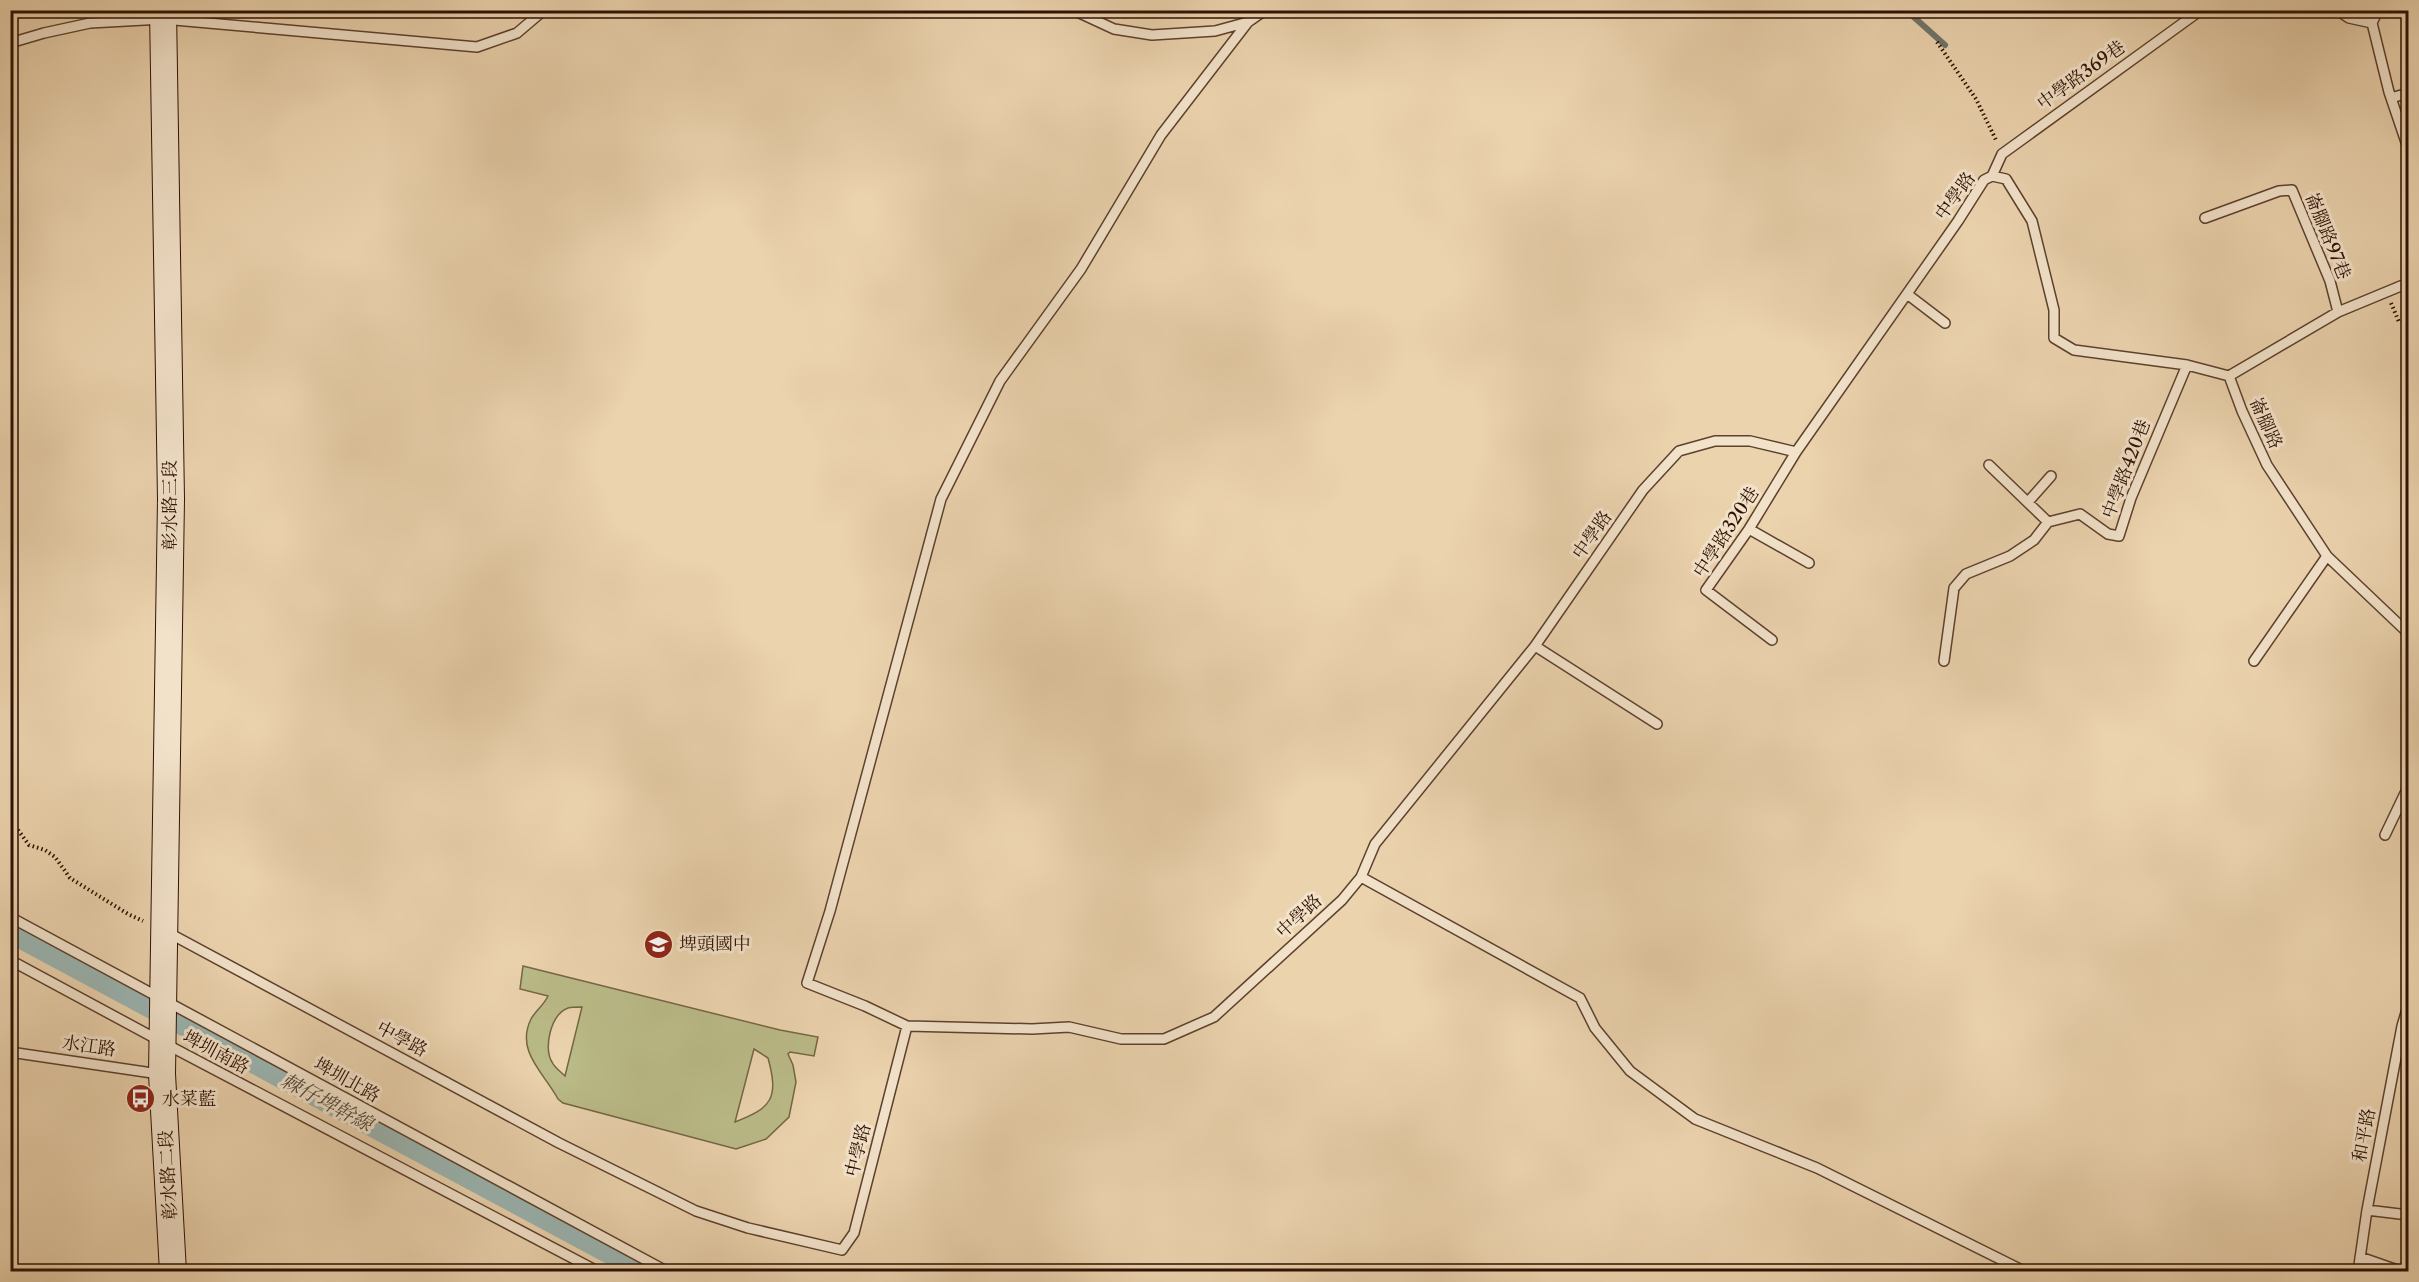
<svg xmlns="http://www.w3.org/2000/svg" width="2419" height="1282" viewBox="0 0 2419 1282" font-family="'Libre Caslon Text','Noto Serif TC',serif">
<rect width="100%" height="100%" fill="#ebd3ae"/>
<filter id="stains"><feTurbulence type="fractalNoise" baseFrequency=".00333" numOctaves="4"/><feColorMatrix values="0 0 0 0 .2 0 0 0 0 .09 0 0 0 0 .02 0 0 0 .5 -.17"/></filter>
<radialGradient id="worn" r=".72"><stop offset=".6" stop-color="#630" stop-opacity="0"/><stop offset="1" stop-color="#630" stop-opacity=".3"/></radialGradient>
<path fill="#babb88" stroke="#746645" stroke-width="1.5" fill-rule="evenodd" d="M523,966L780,1030L818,1037L814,1056L790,1052L788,1054L793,1065L796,1082L789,1117L766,1139L736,1149L563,1103L558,1099C544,1073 515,1051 531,1019C536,1010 544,1005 548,996L520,989ZM582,1007L565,1076C561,1072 554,1067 552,1062C543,1048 551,1014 568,1008C572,1007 578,1007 582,1007ZM754,1049L768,1058C779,1098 772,1108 735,1122Z"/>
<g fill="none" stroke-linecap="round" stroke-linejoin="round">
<path stroke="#6f746c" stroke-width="6" d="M1906,10L1945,45"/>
<path stroke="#9bb6b3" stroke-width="20" d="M10,933L643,1272"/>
<defs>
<path id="service" d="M1073,10L1114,29L1152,35L1215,31L1248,22L1265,10
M2337,10L2349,18L2372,23L2389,92L2408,148
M2372,23L2378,10
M10,43L44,33L90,23L163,19L477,47L517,33L544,10
M2391,98L2408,93
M1992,176L2002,154L2201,10
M2205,218L2279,191L2292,190L2330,281L2338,312
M1907,294L1945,323
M2229,376L2242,411L2267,465L2327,556L2408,633
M2229,376L2338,312L2408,283
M1989,465L2048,522
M2028,502L2051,476
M1749,529L1809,563
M1772,640L1706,590L1749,529L1796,452
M1535,646L1657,724
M1944,661L1954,588L1966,574L2010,556L2034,540L2048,522L2080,514L2108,534L2119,536L2131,498L2187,365
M2254,661L2327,556
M2385,835L2408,787
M1361,877L1580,998L1595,1028L1630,1071L1695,1119L1817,1168L2026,1272
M10,917L668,1272
M167,932L559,1143L696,1211L748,1228L842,1250L854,1233L907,1026L1032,1029L1069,1027L1121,1039H1164L1214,1017L1342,900L1361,877L1375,844L1535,646L1643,490L1679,451L1715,441H1750L1796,452L1958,221L1984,180L1992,176L2006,179L2032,221L2054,310V338L2074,350L2187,365L2229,376
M10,960L162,1042L599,1272
M907,1026L865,1006L807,983L830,911L941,499L1000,381L1081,269L1161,135L1248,22
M10,1052L159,1074
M2367,1210L2408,1215
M2360,1257L2403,1272
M2358,1272L2367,1210L2402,1026L2408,1006"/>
<path id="secondary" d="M163,10L171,499L162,1074L173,1272"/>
</defs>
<use href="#service" stroke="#5d412d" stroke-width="12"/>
<use href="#secondary" stroke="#2e1002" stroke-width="28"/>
<path stroke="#2e1002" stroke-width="4" stroke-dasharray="1.5 3" stroke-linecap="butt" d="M1937,42L1976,99L1997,142
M2391,303L2399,322L2408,321
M10,819L29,845L45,850L55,857L70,878L128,914L143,921"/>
<use href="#service" stroke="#f2e2ca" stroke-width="9"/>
<use href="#secondary" stroke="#f2e2ca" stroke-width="26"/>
</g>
<defs>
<symbol id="school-disc" viewBox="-11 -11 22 22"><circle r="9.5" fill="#8f2418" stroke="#f2e2ca"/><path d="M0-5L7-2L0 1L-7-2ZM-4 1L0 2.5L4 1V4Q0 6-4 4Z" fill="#fff"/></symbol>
<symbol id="bus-disc" viewBox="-11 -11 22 22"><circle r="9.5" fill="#8f2418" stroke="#f2e2ca"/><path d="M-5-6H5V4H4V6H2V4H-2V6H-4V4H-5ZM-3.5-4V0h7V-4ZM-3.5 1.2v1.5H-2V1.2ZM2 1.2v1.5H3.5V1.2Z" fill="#fff"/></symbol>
</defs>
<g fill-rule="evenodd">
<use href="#school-disc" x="642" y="928" width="33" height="33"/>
<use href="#bus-disc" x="124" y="1082" width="33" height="33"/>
</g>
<g text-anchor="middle" stroke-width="6" stroke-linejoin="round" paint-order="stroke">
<g font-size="18" fill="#2e1002" stroke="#f2e2ca">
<text transform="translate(2081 75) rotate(-36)" y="6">中學路369巷</text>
<text transform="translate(1955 196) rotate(-54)" y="6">中學路</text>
<text transform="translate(2328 236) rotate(68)" y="6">崙腳路97巷</text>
<text transform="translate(2266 423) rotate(66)" y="6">崙腳路</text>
<text transform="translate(2126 469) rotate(-69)" y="6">中學路420巷</text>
<text transform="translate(170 505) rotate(-90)" y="6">彰水路三段</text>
<text transform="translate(1726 532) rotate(-57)" y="6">中學路320巷</text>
<text transform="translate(1592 535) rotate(-55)" y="6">中學路</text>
<text transform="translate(1299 916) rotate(-43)" y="6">中學路</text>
<text transform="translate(402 1039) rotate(28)" y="6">中學路</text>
<text transform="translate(89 1046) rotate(8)" y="6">水江路</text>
<text transform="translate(216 1052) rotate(28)" y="6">埤圳南路</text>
<text transform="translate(347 1080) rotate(29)" y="6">埤圳北路</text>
<text transform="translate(2364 1135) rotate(-79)" y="6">和平路</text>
<text transform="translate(858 1150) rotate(-76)" y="6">中學路</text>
<text transform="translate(168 1175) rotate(-93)" y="6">彰水路二段</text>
</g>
<g font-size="18" fill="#2e1002" stroke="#f2e2ca" text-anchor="start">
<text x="679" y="950">埤頭國中</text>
<text x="162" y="1105">水菜藍</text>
</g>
<g font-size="20" font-style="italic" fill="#544a40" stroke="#f2e2ca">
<text transform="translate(327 1102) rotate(28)" y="7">棘仔埤幹線</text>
</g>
</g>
<rect width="2419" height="1282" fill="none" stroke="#ebd3ae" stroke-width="36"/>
<rect x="12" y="12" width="2395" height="1258" fill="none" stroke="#2e1002" stroke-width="3"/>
<rect x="18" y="18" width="2383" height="1246" fill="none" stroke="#2e1002" stroke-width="1.5"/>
<rect width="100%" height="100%" filter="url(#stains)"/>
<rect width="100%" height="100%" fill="url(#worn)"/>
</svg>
